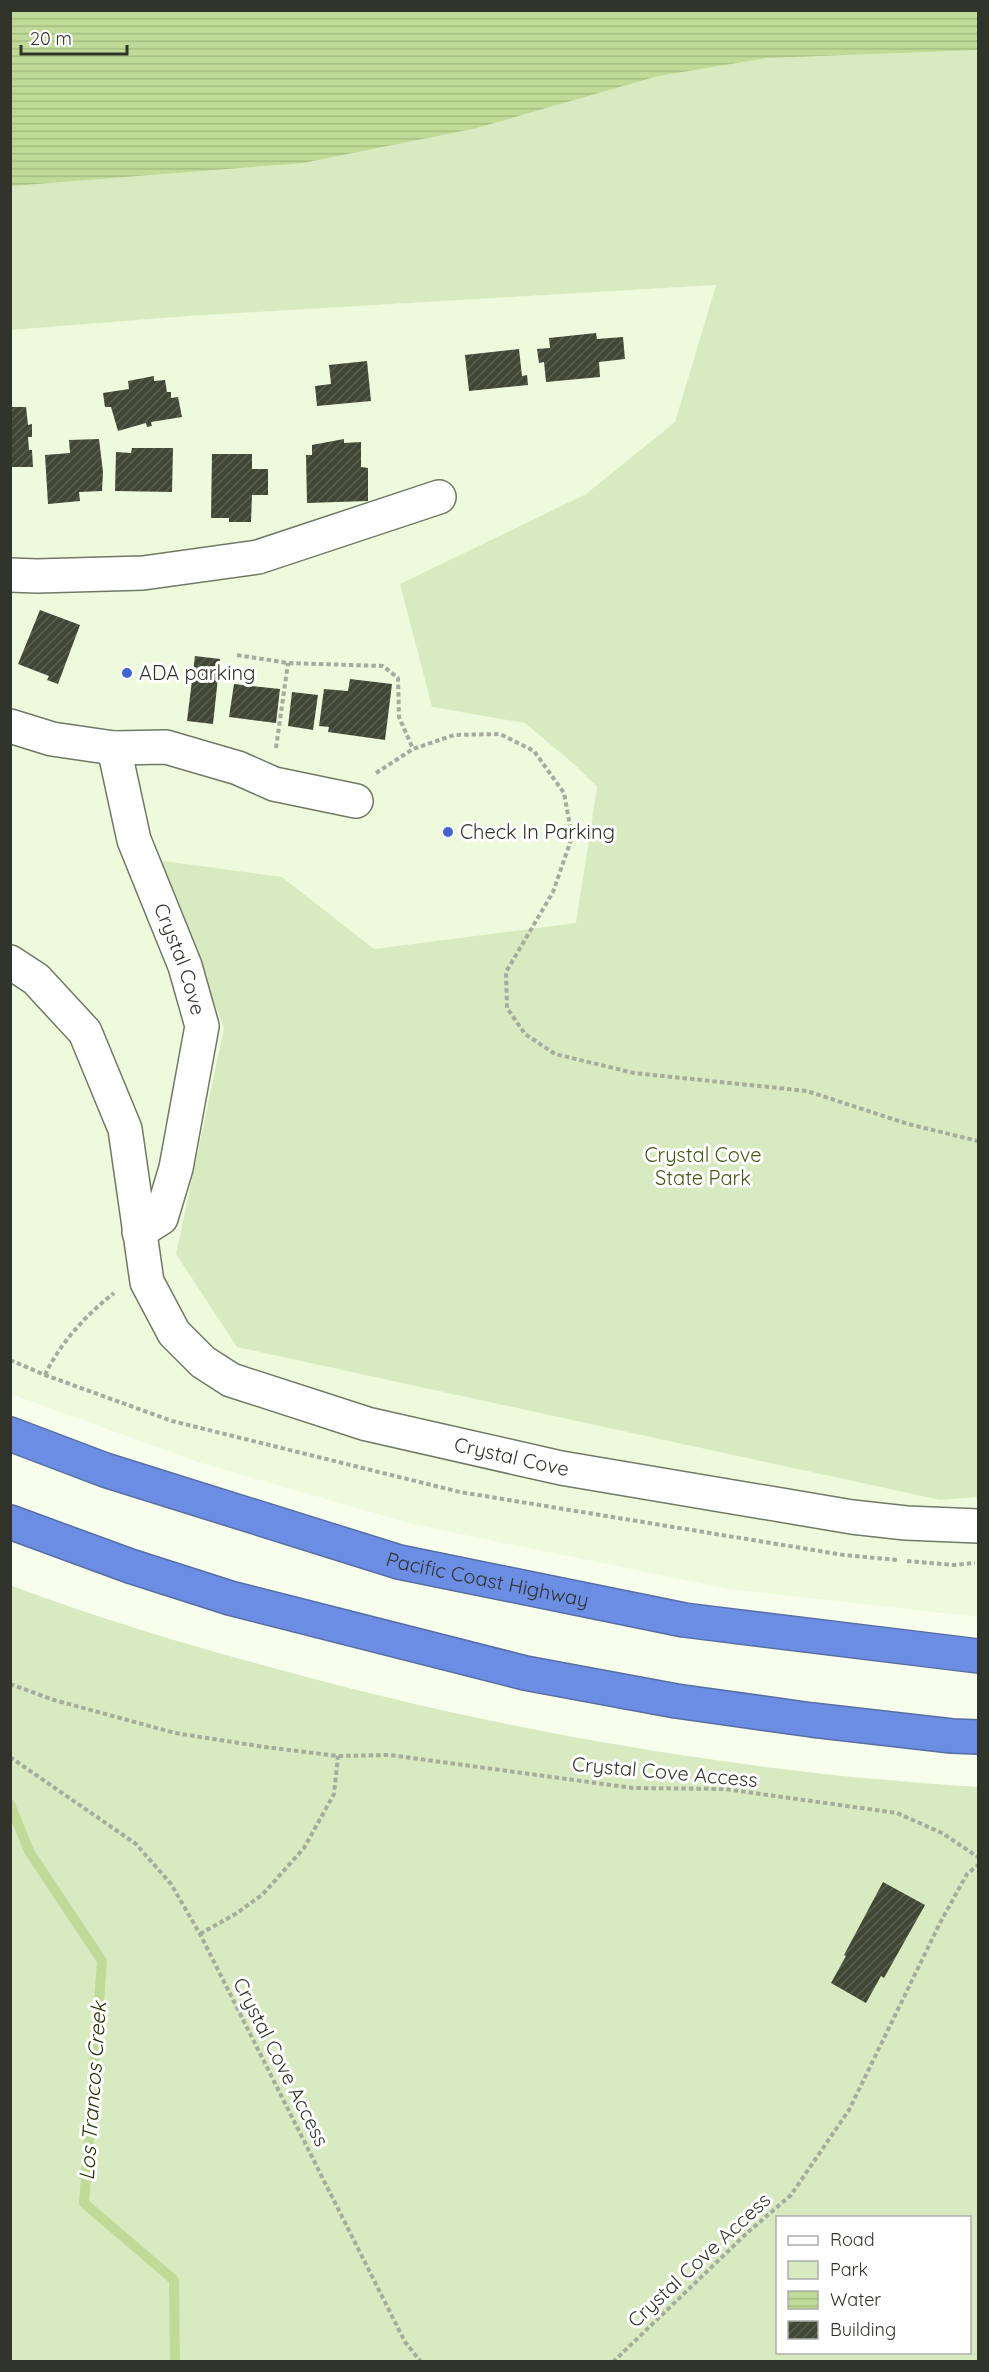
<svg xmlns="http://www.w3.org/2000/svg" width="989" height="2372" viewBox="0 0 989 2372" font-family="Quicksand,sans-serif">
<defs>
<pattern id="water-rules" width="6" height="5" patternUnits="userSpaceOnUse" patternTransform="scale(1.5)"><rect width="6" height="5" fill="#bfdb97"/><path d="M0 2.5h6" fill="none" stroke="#a4bd82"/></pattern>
<pattern id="building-hatch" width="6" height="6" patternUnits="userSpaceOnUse" patternTransform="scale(1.5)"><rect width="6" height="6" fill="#404835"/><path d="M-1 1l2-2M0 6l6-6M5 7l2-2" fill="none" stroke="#5a6051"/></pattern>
</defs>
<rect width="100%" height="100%" fill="#f7ffec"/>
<path fill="#edfadc" d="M716,285L675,422L586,494L400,584L432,706L525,723L575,765L597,787L577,923L374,949L281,877L157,860L224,1028L176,1254L238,1347L940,1500L978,1497V1617L729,1589L416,1525L201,1463L11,1394L10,330L188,316Z"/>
<path fill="#d8ebc0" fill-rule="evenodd" d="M11,11H978V1497L940,1500L237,1347L176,1254L224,1028L157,860L282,877L374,949L576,923L597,787L575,765L525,723L432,707L400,584L586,494L675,422L716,285L188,316L11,330Z
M10,1585C97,1618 187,1645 277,1669C506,1732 741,1772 978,1787V2361H11ZM778,2218H970V2352H778Z"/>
<path fill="url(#water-rules)" d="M11,10H978V50L767,58L658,76L477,128L303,163L11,186Z"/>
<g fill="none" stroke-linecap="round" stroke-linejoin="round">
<path stroke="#bfdb97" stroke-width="10" d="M10,1804L29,1851L102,1961L84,2203L174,2280L175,2362"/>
</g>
<path fill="url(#building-hatch)" d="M596,333L597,339L623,337L625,359L599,362L600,377L546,382L544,362L539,363L537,349L550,348L549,338Z
M519,349L522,376L527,375L528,385L469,391L465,355Z
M367,361L371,401L317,406L315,386L331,384L329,365Z
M154,376V381L165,380L167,392H171V398L178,397L182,417L151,422L152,426L147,427L146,423L118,431L111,407H105L103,393L129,389L128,381Z
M10,407H26L28,425L32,424V437H28L29,450H32L33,467H10Z
M99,439L103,472L102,491L79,492L80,501L48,504L45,455L70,453L69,440Z
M344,439V443L361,442V467L368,468V501L307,503L306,455H312V445Z
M132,448H173L172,492L115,491L116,452L131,453Z
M212,454H252V469H268V495H252L251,522H229V518H211Z
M40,610L80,625L58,684L47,680L49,676L18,664Z
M195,656L220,659L213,724L187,721Z
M350,679L392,684L385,740L328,732L329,727L319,726L324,689L348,691Z
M234,684L280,689L276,723L229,717Z
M292,692L318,695L313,730L288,726Z
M883,1882L925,1905L884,1978L881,1976L866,2003L831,1983L846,1956L844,1955Z"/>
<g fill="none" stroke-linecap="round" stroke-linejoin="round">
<defs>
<g id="minor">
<path d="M10,575L37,576L143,573L258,557L439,497"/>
<path d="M10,726L52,739L114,748L166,747L238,768L274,784L356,801"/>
<path id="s1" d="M114,748L134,840L185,966L202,1026L176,1168L161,1218L139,1232"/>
<path id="s2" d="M10,962L36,979L85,1032L125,1129L147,1282L174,1333L203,1362L231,1380L367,1424L561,1468L852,1517L906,1523L978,1526"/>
</g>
<g id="highway">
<path id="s3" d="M10,1434L105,1470L399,1562L684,1620L978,1656"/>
<path d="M10,1522L130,1566L230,1598L525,1673L676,1701L812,1720L952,1736L978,1737"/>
</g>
</defs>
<use href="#minor" stroke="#707964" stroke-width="36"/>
<use href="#highway" stroke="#576ea3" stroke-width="36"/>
<path stroke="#a6ac9d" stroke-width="4" stroke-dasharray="4.5 3" stroke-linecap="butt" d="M237,655L288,663L383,666L398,678L399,717L413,749
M276,748L288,663
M376,773L413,749L454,735L500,734L534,751L564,793L572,837L553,892L506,972L507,1008L525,1034L555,1054L634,1073L807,1091L908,1124L978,1141
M10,1360L45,1375L172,1421L460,1492L844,1555L897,1560
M45,1375C60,1343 86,1315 114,1293
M907,1561L954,1565L975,1563
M10,1684L54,1700L175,1733L265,1747L338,1756L390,1755L633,1788L725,1789L897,1813L942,1833L978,1857
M10,1757L136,1844L171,1884L200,1934L405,2342L421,2362
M200,1934L237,1913L263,1894L304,1848L334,1794L338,1756
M613,2362L747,2233L791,2195L849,2110L940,1923L967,1874L978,1865"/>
<use href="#minor" stroke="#fff" stroke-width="33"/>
<use href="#highway" stroke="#6c8de4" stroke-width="33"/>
</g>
<g fill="#4063d5" stroke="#fff" stroke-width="2">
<circle cx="127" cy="673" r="6"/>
<circle cx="448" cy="832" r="6"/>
</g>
<g text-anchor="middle" stroke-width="6" stroke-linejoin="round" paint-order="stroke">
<g font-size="20" fill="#30342b" stroke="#fff" text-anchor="start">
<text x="139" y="680">ADA parking</text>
<text x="460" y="839">Check In Parking</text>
</g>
<g font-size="20" fill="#30342b" stroke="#fff">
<text dy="7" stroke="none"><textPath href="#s1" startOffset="222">Crystal Cove</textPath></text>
<text dy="7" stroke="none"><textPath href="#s2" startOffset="786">Crystal Cove</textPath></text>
<text dy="7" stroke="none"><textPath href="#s3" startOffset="500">Pacific Coast Highway</textPath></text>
<text transform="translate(665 1772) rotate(5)" y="7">Crystal Cove Access</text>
<text transform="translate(281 2062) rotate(63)" y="7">Crystal Cove Access</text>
<text transform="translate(699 2260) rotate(-43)" y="7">Crystal Cove Access</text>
</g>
<g font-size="20" fill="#425a12" stroke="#fff">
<text x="703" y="1162">Crystal Cove<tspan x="703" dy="23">State Park</tspan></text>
</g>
<g font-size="21" font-style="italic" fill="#223200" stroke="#fff">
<text transform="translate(93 2091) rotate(-86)" y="7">Los Trancos Creek</text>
</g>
</g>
<rect width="989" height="2372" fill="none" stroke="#30342b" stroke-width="24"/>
<rect x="776" y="2216" width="195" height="138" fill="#ffffff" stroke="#acaeaa" stroke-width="1.5"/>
<rect x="788" y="2236" width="30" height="9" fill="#ffffff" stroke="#acaeaa" stroke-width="1.5"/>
<text x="830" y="2246" font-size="18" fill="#30342b">Road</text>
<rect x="788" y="2261" width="30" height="18" fill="#d8ebc0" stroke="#acaeaa" stroke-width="1.5"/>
<text x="830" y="2276" font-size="18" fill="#30342b">Park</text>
<rect x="788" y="2291" width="30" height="18" fill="url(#water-rules)" stroke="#acaeaa" stroke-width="1.5"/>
<text x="830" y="2306" font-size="18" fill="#30342b">Water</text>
<rect x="788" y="2321" width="30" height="18" fill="url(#building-hatch)" stroke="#acaeaa" stroke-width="1.5"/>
<text x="830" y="2336" font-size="18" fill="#30342b">Building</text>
<path d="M21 45v9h106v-9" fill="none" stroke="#30342b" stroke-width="3"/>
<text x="30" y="45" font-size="18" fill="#30342b" stroke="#ffffff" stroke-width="4.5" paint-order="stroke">20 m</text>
</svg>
